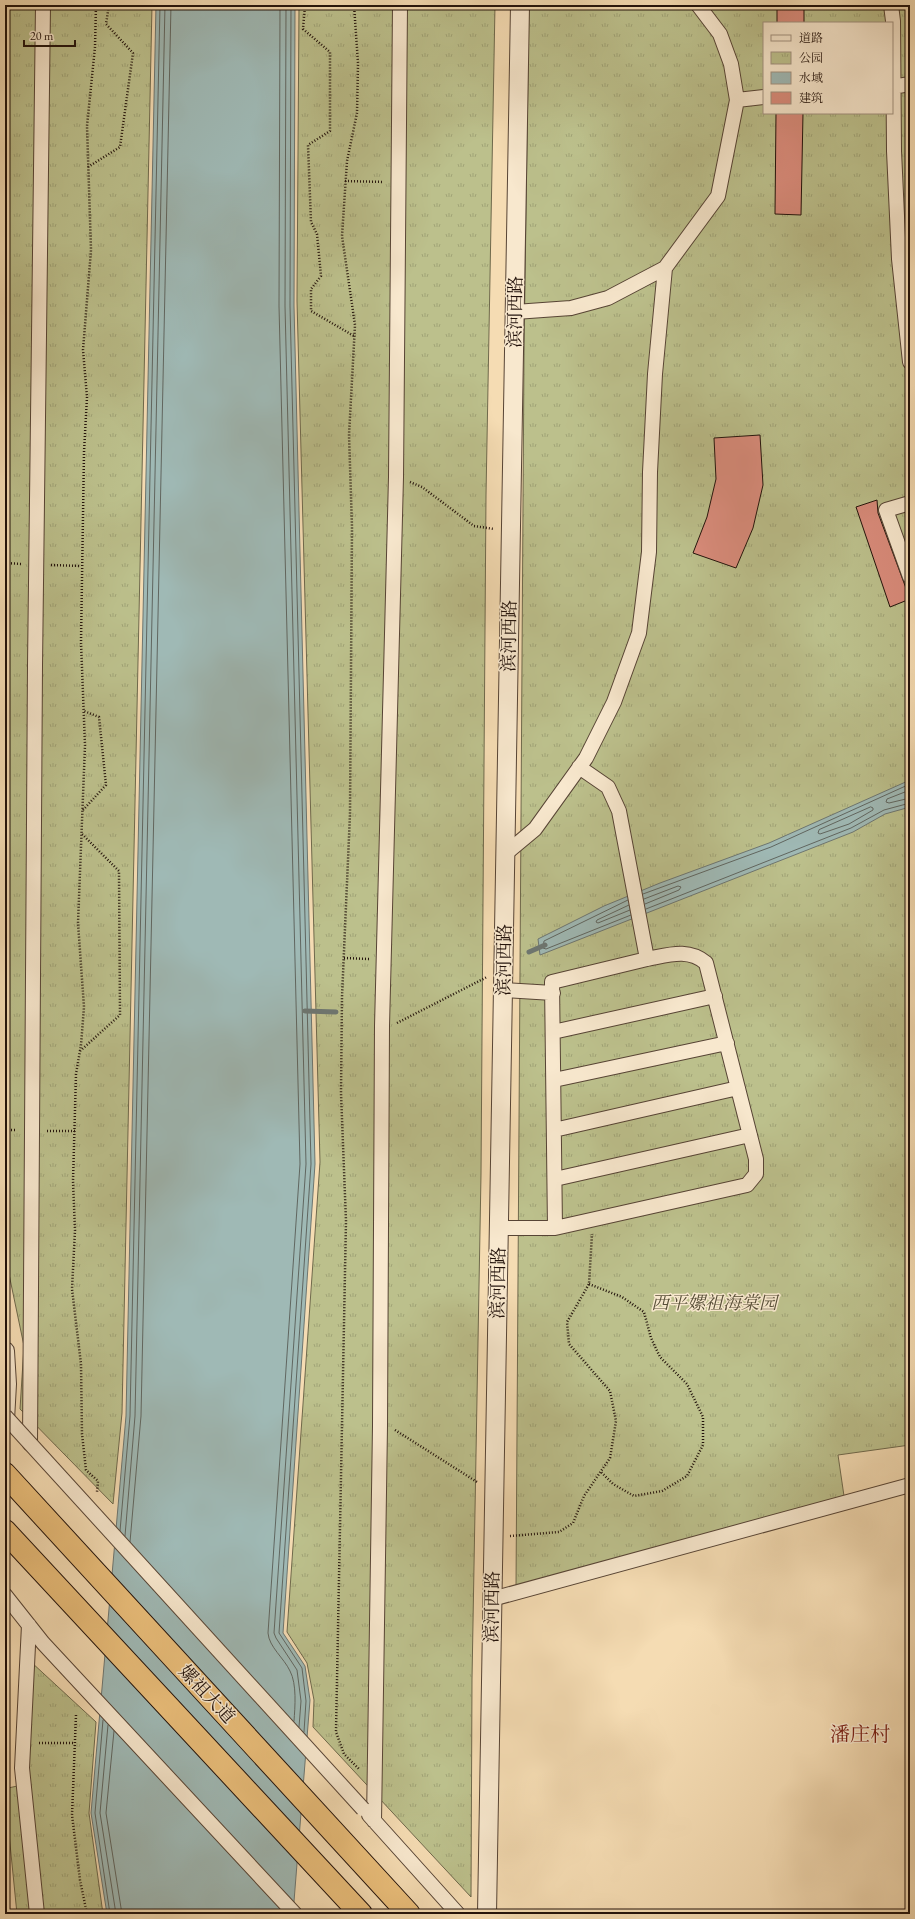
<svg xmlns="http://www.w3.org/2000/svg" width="915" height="1919" viewBox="0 0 915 1919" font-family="'EB Garamond','Noto Serif SC',serif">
<defs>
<pattern id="park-tufts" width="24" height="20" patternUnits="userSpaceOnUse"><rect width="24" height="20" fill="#bcc08c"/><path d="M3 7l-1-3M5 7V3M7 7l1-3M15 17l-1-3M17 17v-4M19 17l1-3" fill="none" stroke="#a1a477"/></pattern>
</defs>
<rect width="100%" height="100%" fill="#f5dcb3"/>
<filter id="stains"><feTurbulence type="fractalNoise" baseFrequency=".005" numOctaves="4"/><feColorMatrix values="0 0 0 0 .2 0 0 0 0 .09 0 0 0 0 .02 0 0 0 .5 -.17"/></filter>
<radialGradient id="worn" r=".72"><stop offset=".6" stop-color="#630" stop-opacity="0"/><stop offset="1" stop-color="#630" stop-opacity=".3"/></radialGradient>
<path fill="url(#park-tufts)" stroke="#6f694c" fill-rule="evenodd" d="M5,5H152L122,1413L113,1504L20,1409L24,1346L5,1255Z
M299,5H495L486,495L481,1174L472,1679L471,1897L313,1727L314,1700L307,1663L287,1632L320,1162L297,301Z
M529,5H910V1445L838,1455L844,1496L516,1588L524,354ZM764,23H892V113H764Z
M30,1661L96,1722L89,1813L103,1914H17L8,1824V1788L27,1784Z"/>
<path fill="#9fb9b5" stroke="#6d7671" d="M156,5H295L294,306L315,1164L283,1633L305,1666L310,1700L293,1914H107L91,1813L126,1416Z
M910,780V807L885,814L853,832L540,955L538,939L604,906L660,883L769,843Z"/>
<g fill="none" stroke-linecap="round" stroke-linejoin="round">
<path stroke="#606660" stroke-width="1" d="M280,5L279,306L300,1164L268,1633C269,1647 284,1658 290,1671C297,1684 295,1707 294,1721
M286,5L285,306L306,1164L274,1633L276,1638L297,1670L301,1701L299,1727
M291,5L290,306L311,1164L279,1633L302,1668L306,1701L304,1732
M910,790L887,799L886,802L889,803L910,798
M871,807L873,808V810L849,824L820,834L818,833L819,830Z
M643,894L771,847L910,784
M644,899L678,886L681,887L679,890L645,904
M628,900L544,941L543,948L546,949L631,915
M629,905L597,920L596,922L598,923L630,910
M646,909L851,828L884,810L910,803
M120,1531L130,1416L160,5
M125,1536L135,1416L165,5
M130,1542L141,1416L171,5
M103,1720L95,1813L110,1914
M108,1725L100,1813L116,1914
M114,1731L106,1813L122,1914"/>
<path stroke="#6d7671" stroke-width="5" d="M529,952L545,945
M305,1011L336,1012"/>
</g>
<path fill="#da8c7c" stroke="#22120b" d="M777,5H804V23H777Z
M776,113H803L801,215L775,214Z
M760,435L763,485L753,528L736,568L693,553L707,517L716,479L714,438Z
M877,500L878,513L910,599L890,607L856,507Z"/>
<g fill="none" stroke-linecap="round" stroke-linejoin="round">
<defs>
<path id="minor" d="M891,5L893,21L894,151L899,259L910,362
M892,87L910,84
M737,100L764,97
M515,312L571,308L608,298L665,268L718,196L737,100L731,64L720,34L698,5
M910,503L886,510L910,577
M579,767L608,787L619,811L647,959L552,982L555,1228L747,1185L756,1174V1159L706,963C688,948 669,955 647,959
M505,854L535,829L586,758L614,702L639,633L649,552L650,472L655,374L665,268
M503,990L553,993
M553,1032L715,996
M554,1080L727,1043
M554,1130L738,1088
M555,1179L750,1135
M499,1228H555
M30,1444L35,666L43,5
M5,1595L43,1643L295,1914
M492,1599L910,1485
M29,1625L22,1768L37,1914
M369,1815L458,1914
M374,1821L380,1426L382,1026L396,477L400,5"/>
<path id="tertiary" d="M5,1351L7,1384L5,1420
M487,1914L520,5"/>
<path id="trunk" d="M5,1474L409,1914
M5,1531L361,1914"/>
</defs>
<use href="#minor" stroke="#574435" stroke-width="16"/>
<use href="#tertiary" stroke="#574435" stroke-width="20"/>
<use href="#trunk" stroke="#22120b" stroke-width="24"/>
<path stroke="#22120b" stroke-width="2.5" stroke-dasharray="1 2" stroke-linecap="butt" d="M96,5L95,47L87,126L91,250L83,350L87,397L84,452L81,642L85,745L78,923L84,1007L81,1045L76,1074L73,1181L75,1230L72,1289L81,1364L82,1434L86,1470L98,1481L97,1492
M305,5L303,29L330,52V131L308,145L311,222L317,234L321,276L311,289V311L354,336
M354,5L358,63L357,113L347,161L342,236L355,325L349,435L352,527L350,814L342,997L341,1093L346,1221L336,1732L344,1754L360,1770
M88,167L120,147L133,53L106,24L109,5
M345,181L384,182
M410,482L422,487L474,526L494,529
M5,563L22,564
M51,565L81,566
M83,810L106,785L99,717L84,711
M344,958L369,959
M397,1023L487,977
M80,1051L120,1015L119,871L82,834
M5,1130H16
M47,1131H76
M589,1284L622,1297L644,1312L651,1338L660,1357L687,1384L703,1417V1445L687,1476L662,1491L634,1496L613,1484L601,1472
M395,1430L477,1482
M510,1536L559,1532L573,1523L584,1496L610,1458L616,1421L610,1391L569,1344L567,1322L589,1284L592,1234
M76,1715L72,1815L80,1880L87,1914
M39,1743H74"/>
<use href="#minor" stroke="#f8e8ce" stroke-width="14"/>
<use href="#tertiary" stroke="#f8e8ce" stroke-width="18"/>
<use href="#trunk" stroke="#eabe7a" stroke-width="22"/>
<defs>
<path id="minor-bridge" d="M5,1416L363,1809"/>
</defs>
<use href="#minor-bridge" stroke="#574435" stroke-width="16" stroke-linecap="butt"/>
<use href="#minor-bridge" stroke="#f8e8ce" stroke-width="14"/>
</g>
<g text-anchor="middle" stroke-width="3" stroke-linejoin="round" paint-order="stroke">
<g font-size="18" fill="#22120b" stroke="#f8e8ce">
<text transform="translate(515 312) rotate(-89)" y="6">滨河西路</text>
<text transform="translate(509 636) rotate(-89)" y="6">滨河西路</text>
<text transform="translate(504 960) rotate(-89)" y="6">滨河西路</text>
<text transform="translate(498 1283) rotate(-89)" y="6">滨河西路</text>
<text transform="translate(492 1607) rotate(-89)" y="6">滨河西路</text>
<text transform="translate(207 1694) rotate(47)" y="6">嫘祖大道</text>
</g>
<g font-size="18" font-style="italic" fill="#584f38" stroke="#f8e8ce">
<text x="714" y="1309">西平嫘祖海棠园</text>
</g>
<g font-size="20" fill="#7a1f14" stroke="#f8e8ce">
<text x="860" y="1741">潘庄村</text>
</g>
</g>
<rect width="915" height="1919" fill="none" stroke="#f5dcb3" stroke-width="20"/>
<rect x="6" y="6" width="903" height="1907" fill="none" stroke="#22120b" stroke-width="2"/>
<rect x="10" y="10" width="895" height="1899" fill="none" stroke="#22120b"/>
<rect x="763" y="22" width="130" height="92" fill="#f8e8ce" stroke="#a29280"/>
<rect x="771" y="35" width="20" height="6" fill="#f8e8ce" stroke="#a29280"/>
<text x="799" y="42" font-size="12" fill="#22120b">道路</text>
<rect x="771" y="52" width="20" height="12" fill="url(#park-tufts)" stroke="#a29280"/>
<text x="799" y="62" font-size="12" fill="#22120b">公园</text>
<rect x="771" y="72" width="20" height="12" fill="#9fb9b5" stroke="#a29280"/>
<text x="799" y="82" font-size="12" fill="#22120b">水域</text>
<rect x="771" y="92" width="20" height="12" fill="#da8c7c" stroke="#a29280"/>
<text x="799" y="102" font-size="12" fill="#22120b">建筑</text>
<path d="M24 40v6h51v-6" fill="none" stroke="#22120b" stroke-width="2"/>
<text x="30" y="40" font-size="12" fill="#22120b" stroke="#f8e8ce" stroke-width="3" paint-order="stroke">20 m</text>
<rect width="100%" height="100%" filter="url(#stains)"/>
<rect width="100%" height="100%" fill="url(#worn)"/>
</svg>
